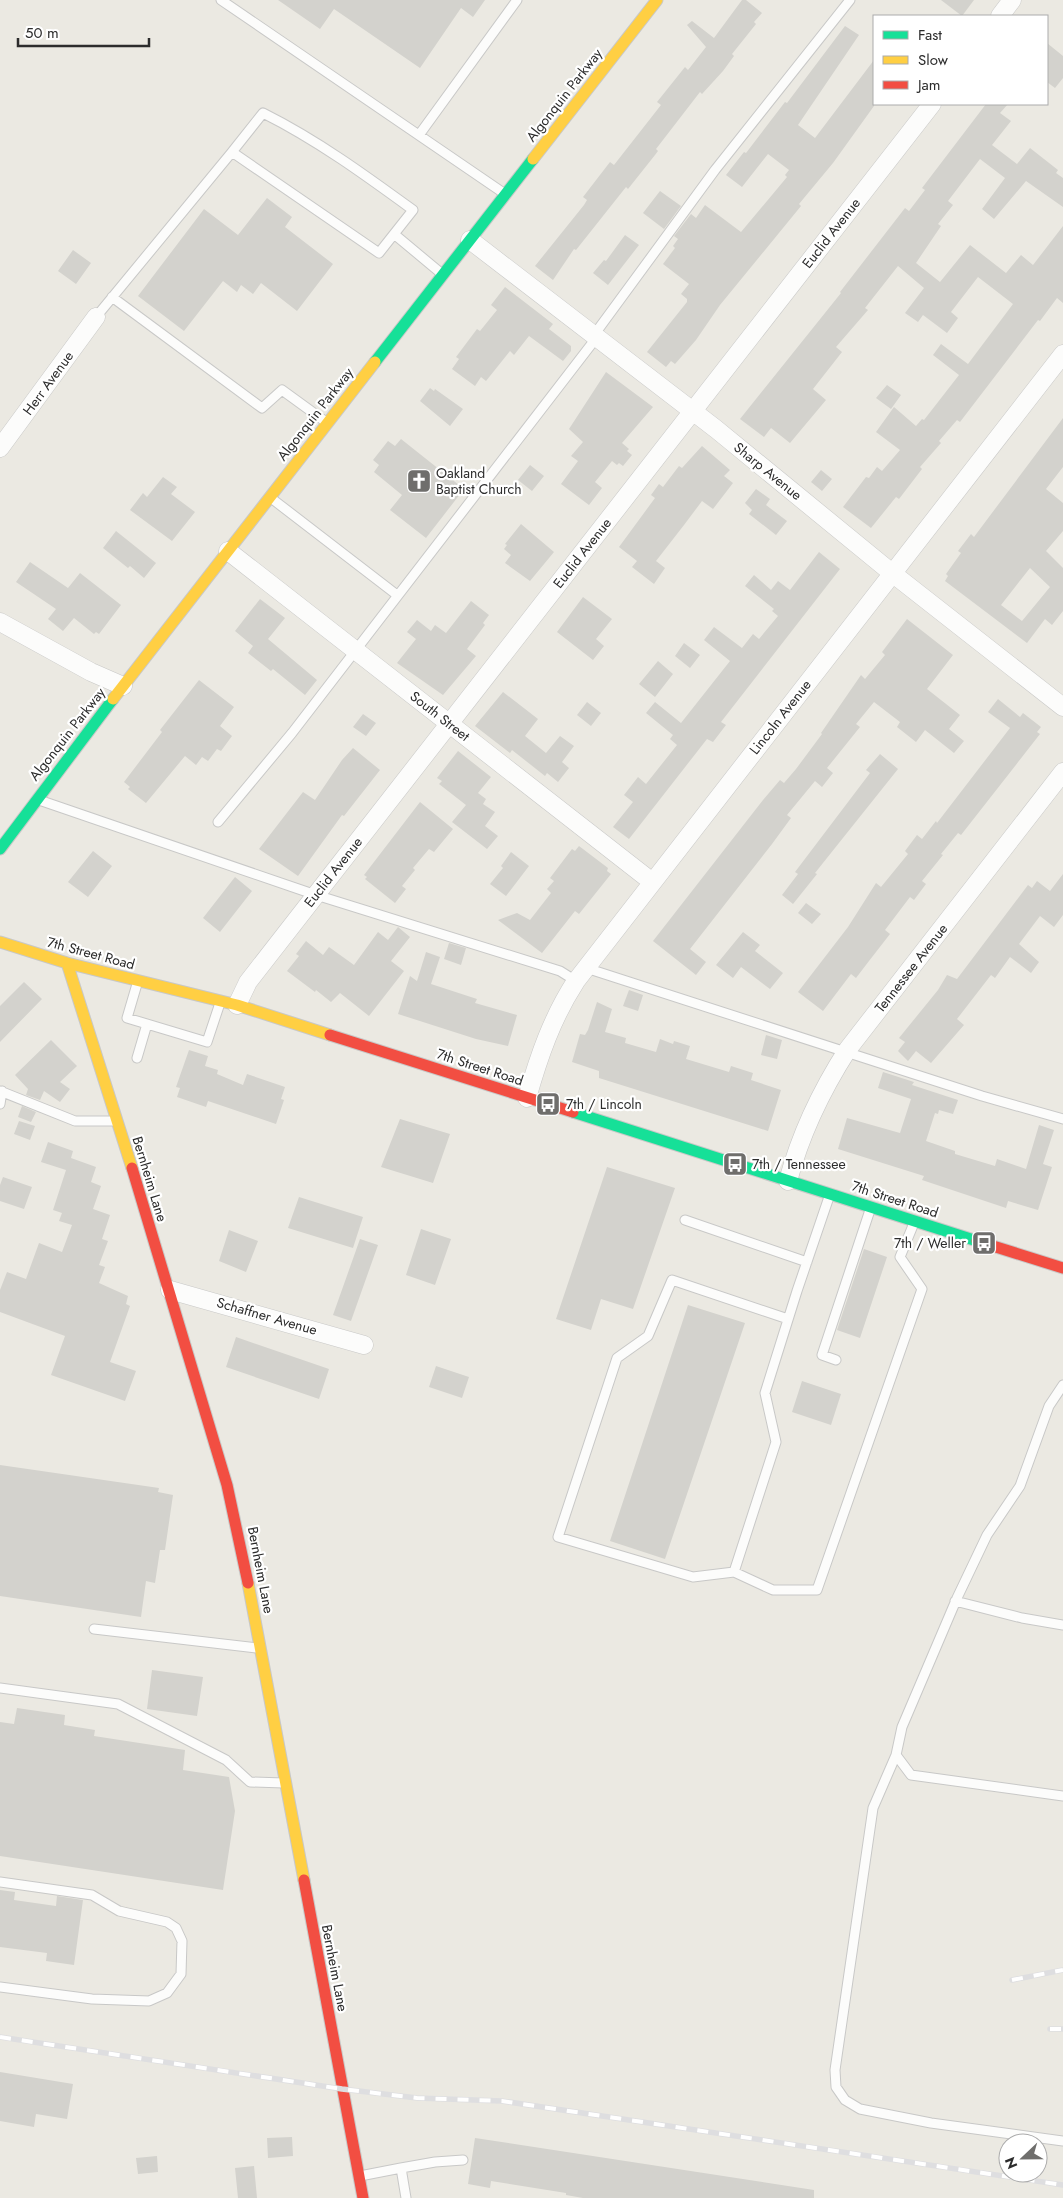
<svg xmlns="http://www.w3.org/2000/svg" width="1063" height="2198" viewBox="0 0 1063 2198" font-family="Jost,sans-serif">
<rect width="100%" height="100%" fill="#ebe9e2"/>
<path fill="#d3d2cd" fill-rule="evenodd" d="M278,0H485L473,17L461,8L420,68L334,9L320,29Z
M742,0H746L762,13L754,22L756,24L732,54L734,56L723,71L702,94L700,92L656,149L658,151L655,155L628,189L626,187L576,250L574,249L553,280L535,266L584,205L587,200L583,197L610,162L614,165L661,105L657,102L685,67L688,70L706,47L687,25L692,21L714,38Z
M941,0H974L962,16Z
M845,26L859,35L798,125L815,138L874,60V106L833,163L799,204L801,206L720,305L696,340L675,364L671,361L666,367L647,352L687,302V299L681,294L689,284L663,264L675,248L673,246L678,239L674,236L691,214L696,218L705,205L741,232L787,177L785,175L789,170L768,154L742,187L726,175L744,152L746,153L785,102L787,103Z
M1047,43L1063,56V78L1055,88L1047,82Z
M986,104H1008L1000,113L1011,121L992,145L1017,164L1030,148L1058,170L1056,173L1063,178V207L1026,181L994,219L982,209L1005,178L980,159L948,201L953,205L938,224L941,226L916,263L940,282L970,245L1006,273L1021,255L1033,265L1063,226V303L1057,298L1040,321L1038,320L960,422L957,420L939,441L941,443L920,467L922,469L899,499L896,497L871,528L843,507L866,477L869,478L877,467L882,471L900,450L876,432L894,407L916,426L922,419L924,420L959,375L933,355L941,344L968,364L1013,304L978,277L951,312L958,318L947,333L923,315L918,322L905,313L924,288L898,266L865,308L868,310L836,347L842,352L813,389L826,400L790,443L771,428L764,437L740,419L841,293L840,292L905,208L909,211L925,190L922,188Z
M660,191L681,206L664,229L643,213Z
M267,198L292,217L285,227L333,264L297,311L261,283L253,294L241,285L237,292L223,281L184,331L138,296L204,209L238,235Z
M625,235L639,245L608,285L593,273L604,260L606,261Z
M73,250L91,263L76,284L58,271Z
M505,287L553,324L549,329L571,346V351L563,361L529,336L514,355L510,351L486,381L481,377L475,386L452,369L459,359L456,357L477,329L480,331L497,310L491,305Z
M606,372L653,407L622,443L629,449L627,451L632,455L623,466L619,463L617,465L612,461L595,482L602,488L589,505L561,484L578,461L571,456L583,442L569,429Z
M887,385L901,395L891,409L876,398Z
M430,388L434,391L435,389L463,409L450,426L420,401Z
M1063,418V467L1046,489L1063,503V531L1046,551L1063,568V611L1052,625L1045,619L1027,643L945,581L948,576L946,574L961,553L958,551L971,534L974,537ZM1030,568L1050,587L1022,621L1001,605Z
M401,439L464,489L426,538L390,510L402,495L374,472L379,465L373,460L388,441L395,446Z
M702,446L730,470L724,476L733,483L713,509L702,501L684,525L656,561L665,568L654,584L632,567L637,561L619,547L655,498L651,495L659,484L663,487L679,466L682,468Z
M530,465L544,476L532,491L518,480Z
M821,470L832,479L822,491L811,482Z
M163,477L177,487L171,494L195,512L172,541L130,510L143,493L147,497Z
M756,489L770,499L766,505L787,521L776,535L749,514L752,510L745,503Z
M521,524L554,552L530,581L505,563L511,555L504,549L507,545L505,544Z
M116,531L156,563L144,578L130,566L128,568L103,548Z
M819,552L840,569L721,722L726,725L713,742L707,739L629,839L613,827L633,802L624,795L638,777L646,784L677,745L670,739L673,735L646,713L655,702L681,723L730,661L704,640L714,627L742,648L753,634L759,639L778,616L772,611L774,609L745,586L754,575L771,590L778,581L790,590Z
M30,562L68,588L80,573L121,605L99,634L96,632L94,634L74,618L63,631L48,619L56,609L16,582Z
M583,597L612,619L596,639L604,646L593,660L557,632Z
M260,599L285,618L268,639L317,680L305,695L273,669L271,671L248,653L253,646L235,631Z
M471,601L489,615L483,623L485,625L467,649L476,656L443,695L397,663L416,639L407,632L417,620L431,631L435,625L446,633Z
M907,619L953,655L927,689L960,715L949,729L964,741L954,753L925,730L916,742L897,727L900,722L874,702L856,724L860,727L827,768L833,773L822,787L815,781L787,815L791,818L772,844L690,949L706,962L696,975L653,941L763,800L780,780L784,783L796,769L822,734L821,733L861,675L865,679L885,655L882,652Z
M684,643L700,655L690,668L675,656Z
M658,661L673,674L655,697L639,684Z
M199,680L234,707L220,726L232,736L221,751L217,749L208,761L202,757L196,765L185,756L146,803L128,789L130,787L124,782L162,732L160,730Z
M503,692L538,719L525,736L546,753L560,736L574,746L562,762L569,768L558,782L547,773L545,776L512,750L510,753L475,726Z
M998,699L1020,717L1023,713L1041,727L1037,732L1040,734L961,835L958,833L941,854L943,855L922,881L926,884L914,900L910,897L885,930L890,934L869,961L856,978L851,974L823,1011L798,992L848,927L876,883L881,887L908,854L905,851L917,835L922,839L936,821L937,823L1010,728L988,712Z
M587,702L601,713L591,726L577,715Z
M363,714L376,723L366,736L353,727Z
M353,748L380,770L344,816L342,815L298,876L259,849L303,792L315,800L342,760Z
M458,751L491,777L478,793L486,799L483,804L495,812L485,826L498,836L487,849L452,822L466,805L439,784L442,781L437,778Z
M880,754L898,769L815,873L817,874L793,904L782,895L798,874L795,872L870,773L866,770Z
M420,802L453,829L434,852L429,849L413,868L415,870L402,886L406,889L395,903L365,879L367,877L364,875Z
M579,846L608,868L607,871L611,874L579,914L575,911L542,953L498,920L517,913L530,920L551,893L547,889L554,881L550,878L572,849L575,851Z
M93,851L112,866L88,897L68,882Z
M511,852L529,866L506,896L490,884L503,868L501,866Z
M1063,874V915L1054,927L1040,916L1019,944L1039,962L1031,973L1010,957L995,978L991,975L957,1019L964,1025L931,1063L916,1051L908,1061L898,1051L905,1042L899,1038L938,990L947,975L957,979L1028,885L1032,888L1037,881L1050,891Z
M235,877L252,891L220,932L203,918Z
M806,903L821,914L812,924L798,913Z
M398,927L410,937L391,961L404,971L369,1016L340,993L331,1002L316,990L315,992L287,971L299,956L296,954L306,941L323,955L329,947L354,965L378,932L388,940Z
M743,932L760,945L755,951L783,973L770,989L741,967L733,978L716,965Z
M449,943L466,948L461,965L444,959Z
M426,952L440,957L431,984L477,999L475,1003L517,1015L508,1046L476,1039L398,1014L410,976L417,981Z
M24,982L42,999L0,1042V1006Z
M629,990L643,995L638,1011L623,1006Z
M597,1002L612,1009L605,1032L626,1038L625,1043L656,1052L660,1039L673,1044L674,1041L690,1046L686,1059L729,1072L731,1066L753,1073L751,1080L781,1090L768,1131L599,1078V1071L572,1062L580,1034L585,1035L588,1030Z
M766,1035L782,1040L777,1059L761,1055Z
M51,1040L77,1066L60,1082L70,1089L60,1102L44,1091L40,1100L26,1095L28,1089L15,1075Z
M189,1050L208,1056L205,1066L218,1070L217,1074L243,1085L247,1074L285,1087L281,1099L284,1100L276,1124L208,1101L206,1107L177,1097L180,1088L176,1087Z
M883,1072L914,1082L912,1085L958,1100L953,1114L939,1110L938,1114L935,1113L926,1141L955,1151V1154L995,1166L997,1159L1026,1169L1039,1125L1054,1130L1043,1164L1052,1167L1038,1210L1008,1201L1006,1208L922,1180L924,1176L838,1149L847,1118L900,1133L911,1099L878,1088Z
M22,1106L36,1112L31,1122L18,1117Z
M400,1119L450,1134L433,1183L381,1167Z
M19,1121L35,1126L30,1140L14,1134Z
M48,1142L73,1151L71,1158L96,1167L91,1182L101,1186L93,1209L110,1215L102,1239L108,1241L99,1265L105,1267L99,1283L128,1296L126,1304L130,1306L110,1362L136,1371L125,1401L51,1375L65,1336L0,1312V1290L7,1272L26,1279L39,1243L62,1252L72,1225L59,1221L62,1213L53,1210L66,1170L41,1162Z
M607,1167L675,1188L633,1309L601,1299L591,1330L556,1319Z
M3,1177L32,1187L24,1209L0,1201V1185Z
M299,1197L363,1217L353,1248L288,1228Z
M421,1229L451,1239L435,1285L406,1275Z
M229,1230L258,1241L246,1272L219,1261Z
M360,1239L378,1245L351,1321L333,1315Z
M864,1249L887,1257L860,1338L837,1330Z
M688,1305L745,1323L665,1559L610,1541Z
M236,1337L329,1369L319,1399L226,1367Z
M436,1366L469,1377L462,1398L429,1387Z
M802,1381L841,1394L831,1425L792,1412Z
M0,1465L159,1488L158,1492L173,1495L165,1550H160L155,1583L146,1581L141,1617L0,1596Z
M152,1670L203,1677L197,1716L147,1709Z
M17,1708L65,1715L64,1725L95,1730L94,1736L185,1750L183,1770L229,1777L235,1811L223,1890L0,1856V1722L14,1724Z
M0,1890L15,1892L14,1900L56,1906L57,1896L83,1900L74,1965L46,1961L47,1953L0,1947Z
M0,2072L73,2084L67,2119L36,2114L34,2127L0,2121Z
M292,2137L293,2156L268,2158L267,2138Z
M475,2138L814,2190V2198H583L566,2195V2193L491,2181L490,2188L468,2184Z
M157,2156L158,2172L138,2174L136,2158Z
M254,2166L257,2198H238L235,2168Z"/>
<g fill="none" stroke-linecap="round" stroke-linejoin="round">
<defs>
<path id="lane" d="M221,0L505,194
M419,135L517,0
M394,234L379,253L232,152L263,113C317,140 365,175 413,210L394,234L442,274
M112,297L262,408L282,390L326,422
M96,317L232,152
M594,335L715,170L850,0
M271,498L397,595
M39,800L316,895L560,971L576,981
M218,822L292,733L597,337
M586,968L982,1096L1063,1119
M137,984L127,1018L207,1042L220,1003
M137,1058L147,1024
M0,1091L75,1121H113
M0,1104L2,1091
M685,1220L807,1262
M788,1319L672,1280L648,1336L617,1358L558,1537L693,1577L734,1572L773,1590H817L922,1289L900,1257L914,1223
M836,1360L822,1355L870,1210
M1063,1385L1049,1406L1020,1486L987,1535L957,1598L902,1727L896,1755L873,1808L835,2070L836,2087L845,2100L860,2109L931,2123L1063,2141
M734,1572L776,1442L765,1393L797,1291L829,1197
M955,1601L1022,1618L1063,1625
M94,1629L257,1648
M0,1688L118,1704L226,1760L250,1782L284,1783
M896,1755L911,1775L1063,1796
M0,1882L92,1895L119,1911L167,1922L176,1928L182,1941L181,1974L167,1993L149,2001L92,1999L0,1987
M401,2168L435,2162L463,2160
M360,2176L401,2168L406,2198"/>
<path id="street" d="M1000,16L1012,0
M470,240L716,429L892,573L1063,707
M0,448L96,317
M228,551L651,881
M0,622L91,672L123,686
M237,1005L248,982L932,104
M527,1098C539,1056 552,1018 576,981L1063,354
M788,1181C801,1132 821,1091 848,1049L1063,772
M170,1290L364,1345"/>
<path id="fast" d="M375,362L533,159
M0,849L113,699
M573,1112L977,1241"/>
<path id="slow" d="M533,159L657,0
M113,699L375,362
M0,942L67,963L237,1005L330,1035
M67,963L132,1168
M248,1583L304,1880"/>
<path id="jam" d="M330,1035L573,1112
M132,1168L227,1485L248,1583
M977,1241L1063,1268
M304,1880L363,2198"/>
</defs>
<use href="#lane" stroke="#c8c8c7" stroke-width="11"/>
<use href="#street" stroke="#c8c8c7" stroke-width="19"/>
<use href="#fast" stroke="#c8c8c7" stroke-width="13"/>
<use href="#slow" stroke="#c8c8c7" stroke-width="13"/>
<use href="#jam" stroke="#c8c8c7" stroke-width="13"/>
<use href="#lane" stroke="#fcfcfb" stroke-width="9"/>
<use href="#street" stroke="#fcfcfb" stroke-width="18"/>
<use href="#fast" stroke="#16e098" stroke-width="11"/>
<use href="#slow" stroke="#ffcf43" stroke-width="11"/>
<use href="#jam" stroke="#f24e42" stroke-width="11"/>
<defs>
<path id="rail" d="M1012,1980L1063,1970
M1050,2029H1063
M0,2037L342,2089L417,2098L502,2101L1063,2185"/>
</defs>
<use href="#rail" stroke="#dedee0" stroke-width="5.5"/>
<use href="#rail" stroke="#fff" stroke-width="4" stroke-dasharray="11" stroke-linecap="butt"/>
</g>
<defs>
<symbol id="church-square" viewBox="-11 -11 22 22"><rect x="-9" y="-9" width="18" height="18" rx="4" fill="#6f6e6c" stroke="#fff"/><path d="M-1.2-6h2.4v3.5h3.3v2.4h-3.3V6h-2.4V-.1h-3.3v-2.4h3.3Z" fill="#fff"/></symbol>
<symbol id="bus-square" viewBox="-11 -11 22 22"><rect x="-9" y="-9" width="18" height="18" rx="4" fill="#6f6e6c" stroke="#fff"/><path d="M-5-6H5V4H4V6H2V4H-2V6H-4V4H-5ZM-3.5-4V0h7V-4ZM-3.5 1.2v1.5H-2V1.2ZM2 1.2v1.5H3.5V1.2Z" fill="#fff"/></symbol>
</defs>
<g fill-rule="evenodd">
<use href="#church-square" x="405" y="467" width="28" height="28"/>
<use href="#bus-square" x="534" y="1090" width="28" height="28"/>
<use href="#bus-square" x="721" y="1150" width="28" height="28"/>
<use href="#bus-square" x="970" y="1229" width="28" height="28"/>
</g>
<g text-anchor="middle" stroke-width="4.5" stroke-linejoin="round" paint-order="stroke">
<g font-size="14" fill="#2c2c2c" stroke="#fff">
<text transform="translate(564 95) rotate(-52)" y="5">Algonquin Parkway</text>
<text transform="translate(831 233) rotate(-52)" y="5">Euclid Avenue</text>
<text transform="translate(48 383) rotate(-54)" y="5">Herr Avenue</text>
<text transform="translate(315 414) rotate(-52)" y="5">Algonquin Parkway</text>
<text transform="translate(768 471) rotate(39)" y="5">Sharp Avenue</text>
<text transform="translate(582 553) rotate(-52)" y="5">Euclid Avenue</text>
<text transform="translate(440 716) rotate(38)" y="5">South Street</text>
<text transform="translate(780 717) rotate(-52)" y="5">Lincoln Avenue</text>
<text transform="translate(67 734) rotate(-52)" y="5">Algonquin Parkway</text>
<text transform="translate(333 872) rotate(-52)" y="5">Euclid Avenue</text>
<text transform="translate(91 953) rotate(15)" y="5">7th Street Road</text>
<text transform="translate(911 968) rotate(-52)" y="5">Tennessee Avenue</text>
<text transform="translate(480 1067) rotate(18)" y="5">7th Street Road</text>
<text transform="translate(150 1179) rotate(73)" y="5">Bernheim Lane</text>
<text transform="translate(895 1199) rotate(18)" y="5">7th Street Road</text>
<text transform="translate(267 1316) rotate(16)" y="5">Schaffner Avenue</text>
<text transform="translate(261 1570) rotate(79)" y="5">Bernheim Lane</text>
<text transform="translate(335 1968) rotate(79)" y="5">Bernheim Lane</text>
</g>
<g font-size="14" fill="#2c2c2c" stroke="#fff" text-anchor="start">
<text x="436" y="478">Oakland<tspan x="436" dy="16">Baptist Church</tspan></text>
<text x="566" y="1109">7th / Lincoln</text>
<text x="752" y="1169">7th / Tennessee</text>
<text x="966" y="1248" text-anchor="end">7th / Weller</text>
</g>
</g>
<rect x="873" y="15" width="175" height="90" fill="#ffffff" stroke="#ababab"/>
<rect x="883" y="31" width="25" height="8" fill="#16e098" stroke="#ababab"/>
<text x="918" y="40" font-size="15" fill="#2c2c2c">Fast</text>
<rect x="883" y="56" width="25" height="8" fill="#ffcf43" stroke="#ababab"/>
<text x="918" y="65" font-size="15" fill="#2c2c2c">Slow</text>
<rect x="883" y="81" width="25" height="8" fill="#f24e42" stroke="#ababab"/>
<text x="918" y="90" font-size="15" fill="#2c2c2c">Jam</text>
<g transform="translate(1023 2158) rotate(248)"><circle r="24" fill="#ffffff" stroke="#ababab"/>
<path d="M0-4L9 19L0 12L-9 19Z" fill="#6f6e6c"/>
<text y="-8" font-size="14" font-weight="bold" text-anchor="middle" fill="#2c2c2c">N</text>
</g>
<path d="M18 38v8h131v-8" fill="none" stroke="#2c2c2c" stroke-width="2.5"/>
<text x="25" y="38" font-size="15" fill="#2c2c2c" stroke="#ffffff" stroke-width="4" paint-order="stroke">50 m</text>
</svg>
